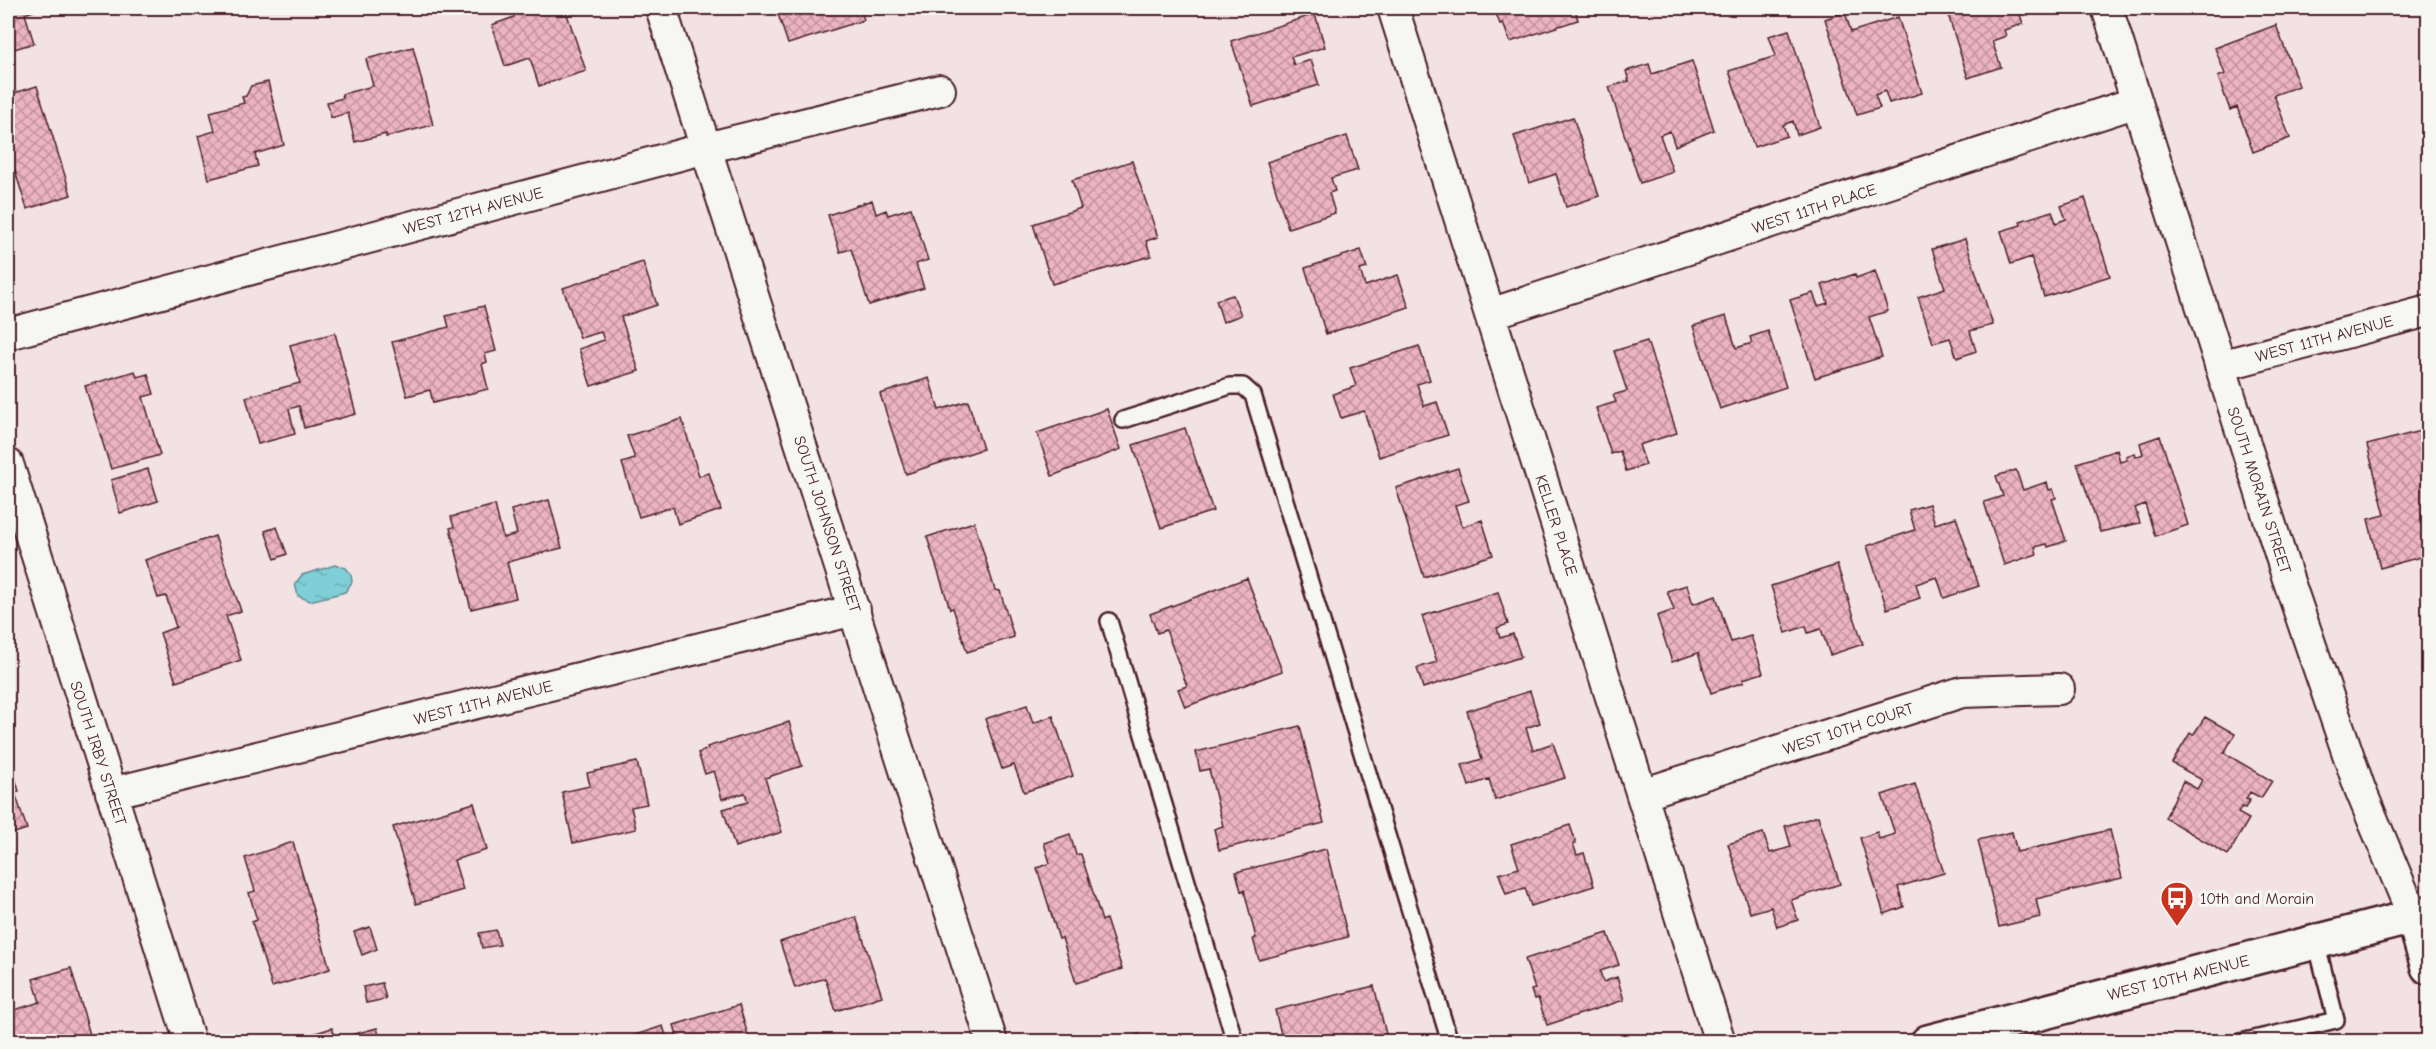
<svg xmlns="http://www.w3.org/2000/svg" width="2436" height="1049" viewBox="0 0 2436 1049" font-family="'Comic Neue',sans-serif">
<defs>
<pattern id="water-ripples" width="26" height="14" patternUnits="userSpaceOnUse" patternTransform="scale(1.5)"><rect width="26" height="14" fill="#7ecfd7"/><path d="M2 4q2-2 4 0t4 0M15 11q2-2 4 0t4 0" fill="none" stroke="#6eb1b9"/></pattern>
<pattern id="building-cross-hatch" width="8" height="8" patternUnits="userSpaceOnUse" patternTransform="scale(1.5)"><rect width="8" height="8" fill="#ecb3c3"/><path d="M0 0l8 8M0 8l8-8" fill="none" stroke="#c1919f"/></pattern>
</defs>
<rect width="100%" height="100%" fill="#f3e2e4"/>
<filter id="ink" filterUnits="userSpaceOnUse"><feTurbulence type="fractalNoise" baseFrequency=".0167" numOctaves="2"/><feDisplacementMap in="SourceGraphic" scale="12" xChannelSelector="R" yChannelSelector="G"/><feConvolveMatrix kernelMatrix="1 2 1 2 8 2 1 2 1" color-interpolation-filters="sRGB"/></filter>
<g filter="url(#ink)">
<path fill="url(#water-ripples)" stroke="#698992" stroke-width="1.5" d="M335,565L346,568L351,574L352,582L345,592L310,601L298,596L295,584L302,575Z"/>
<path fill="url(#building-cross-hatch)" stroke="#4a1f2b" stroke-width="1.5" d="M8,8H41L25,14L34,43L8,51Z
M510,8H565L586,71L539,86L530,58L505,66L492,25L514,17Z
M776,8H860L864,20L788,44Z
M1494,8H1575L1578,20L1510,42L1503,23L1500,24Z
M1946,8H2018L2023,24L2004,30L2006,36L1992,41L2001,67L1968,78Z
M1845,12L1851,32L1898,17L1922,93L1889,103L1885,91L1875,95L1880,108L1857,115L1825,19Z
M1315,14L1325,47L1291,57L1294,65L1311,60L1319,85L1253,106L1231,41Z
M2276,25L2299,86L2274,95L2290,138L2253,152L2237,107L2230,110L2218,77L2225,74L2215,48Z
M1789,30L1820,127L1797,135L1793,121L1783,125L1787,136L1754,147L1729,71L1776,56L1769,36Z
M413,47L433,125L386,137V134L355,142L348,113L331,118L327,102L343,98L342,94L373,86L366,59Z
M1692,61L1714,130L1675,146L1670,131L1660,135L1673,172L1640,183L1609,87L1629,81L1626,71L1649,64L1652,74Z
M268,82L284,145L255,154L258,166L209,179L198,136L215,131L210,112L244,103L242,97L246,96L251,86Z
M37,86L71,195L27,209L8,149V95Z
M1573,117L1599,196L1566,207L1556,174L1529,183L1514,136Z
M1347,136L1358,170L1331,178L1335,191L1329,193L1335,213L1288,228L1267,162Z
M1132,161L1158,237L1146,241L1151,256L1052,284L1033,224L1081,208L1072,180Z
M2085,198L2110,276L2044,297L2031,257L2011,264L2001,231L2021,225L2020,221L2052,211L2056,223L2066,219L2061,206Z
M872,200L876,214L886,210L888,215L911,208L928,260L916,264L924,288L869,305L851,249L840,252L828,215Z
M1965,239L1993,325L1970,331L1976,351L1957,358L1950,338L1933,343L1918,297L1945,288L1932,249Z
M1361,250L1367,268L1360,270L1365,286L1398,275L1409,307L1326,334L1305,268Z
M643,262L657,305L621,317L639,371L591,386L579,349L604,340L601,332L580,338L563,288Z
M1875,271L1888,311L1869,317L1882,357L1815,378L1790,300L1813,293L1818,306L1828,303L1822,285L1855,274L1856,278Z
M1233,295L1241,315L1223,322L1216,300Z
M484,306L496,351L485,354L487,362L482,364L488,389L433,403L430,390L407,396L392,342L449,327L446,316Z
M1726,316L1736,348L1752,343L1750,337L1768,331L1786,387L1720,409L1693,326Z
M335,333L356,414L304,428L299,406L289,409L295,434L258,444L246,397L300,383L290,345Z
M1647,341L1677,433L1639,445L1646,465L1626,471L1620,451L1611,454L1596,408L1616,402L1613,395L1627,391L1614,351Z
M1419,346L1430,380L1417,384L1424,406L1437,402L1448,435L1379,457L1364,411L1341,418L1333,394L1356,386L1350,368Z
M135,371L137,377L148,374L154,394L143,397L160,455L111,469L85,386Z
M929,378L939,410L968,401L983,449L906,474L880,394Z
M1107,409L1121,449L1052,476L1037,433Z
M682,419L699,476L709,473L721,510L678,524L673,507L639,517L622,463L635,459L627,436Z
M1185,428L1213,511L1161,528L1133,445Z
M2428,429V555L2380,568L2368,519L2385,515L2367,445Z
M2160,436L2188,525L2155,536L2145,504L2135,508L2140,523L2100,532L2077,463L2117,450L2120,462L2127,460L2126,456L2135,453L2136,457L2143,454L2140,443Z
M1458,468L1469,501L1455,505L1462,527L1482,520L1493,555L1424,577L1396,488Z
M148,469L158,501L120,513L111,480Z
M2016,470L2023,490L2047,482L2049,490L2053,489L2056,498L2052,499L2066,541L2048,547L2047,544L2035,547L2037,554L2004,565L1984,502L2003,496L1996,476Z
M549,500L562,548L507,562L516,598L471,609L450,528L454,527L451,517L495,505L503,538L517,534L511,510Z
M1929,504L1935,524L1956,517L1979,586L1944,598L1937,577L1916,584L1920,598L1887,609L1867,546L1915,530L1909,510Z
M974,522L995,590L1000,591L1014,637L967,652L953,608L950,609L927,537Z
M277,527L287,554L275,559L265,531Z
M215,536L241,611L226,616L241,660L176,682L160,633L176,627L166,596L158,598L145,560Z
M1837,565L1863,644L1830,655L1821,629L1808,633L1806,626L1786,633L1771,586Z
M1247,578L1282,671L1185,707L1178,689L1187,686L1166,630L1157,633L1150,614Z
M1687,585L1693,604L1716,596L1731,642L1751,636L1763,673L1743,679L1744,682L1711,693L1698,653L1672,662L1657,616L1674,610L1667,591Z
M1498,592L1508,624L1497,628L1500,638L1513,634L1521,657L1423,688L1417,668L1437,662L1422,616Z
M1530,691L1540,723L1526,728L1533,750L1553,743L1565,778L1495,800L1489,779L1469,786L1462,765L1482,759L1467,711Z
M1027,705L1033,723L1053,716L1073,776L1024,792L1014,765L1002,769L985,719Z
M2205,717L2235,734L2224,753L2272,781L2261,798L2250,792L2246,799L2250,800L2245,808L2242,807L2238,813L2249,819L2228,855L2165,818L2183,781L2197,789L2202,780L2172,763L2190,733L2193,735Z
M789,722L802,766L765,778L782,832L735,847L723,809L748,802L745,793L722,799L714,771L705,774L698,753L708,749L707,747Z
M1300,726L1324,823L1219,850L1214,829L1223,826L1209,769L1200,771L1196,752Z
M8,754L19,791L15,793L27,829L8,835Z
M637,762L647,804L631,807L636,829L573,843L562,792L590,786L587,773Z
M1915,784L1944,873L1898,887L1904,907L1884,914L1860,838L1877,832L1879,839L1895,834L1882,795Z
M474,803L487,850L454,860L463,890L416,904L393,827Z
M1818,816L1840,884L1791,900L1798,920L1777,927L1771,907L1750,913L1728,844L1763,833L1770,853L1791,847L1785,826Z
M1570,825L1576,843L1573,844L1577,855L1584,853L1594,886L1531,906L1525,888L1506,894L1499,874L1519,868L1511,844Z
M2110,830L2122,878L2036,899L2040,917L1999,927L1978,840L2012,832L2017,852Z
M1070,834L1076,855L1081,854L1102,921L1106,919L1122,969L1076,983L1062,938L1059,939L1037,868L1050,863L1044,843Z
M293,842L330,969L272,987L252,922L257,920L249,893L255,891L245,858Z
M1326,849L1348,937L1259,960L1253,939L1256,938L1244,890L1241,891L1236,872Z
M856,917L882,996L836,1011L825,978L795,988L780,942Z
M370,927L377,949L362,955L354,932Z
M496,930L500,945L482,948L479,933Z
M1608,933L1619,965L1600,971L1603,982L1617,977L1624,1000L1547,1025L1538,998L1534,999L1531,990L1535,989L1525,959Z
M71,968L92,1042H14L8,1020V1012L40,1002L33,979Z
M382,983L386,999L366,1003L363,987Z
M1374,986L1388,1042H1283L1275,1010Z
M739,1005L750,1042H679L674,1025Z
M663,1026L668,1042H614Z
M332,1028L336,1039L377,1028L381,1042H287Z
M1139,1034L1141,1042H1115Z"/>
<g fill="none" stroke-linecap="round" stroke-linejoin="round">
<defs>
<path id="service" d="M1123,420L1230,386H1243L1253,395L1450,1042
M1109,621L1235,1042
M2241,1042L2336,1020L2316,942"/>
<path id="minor" d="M661,8L992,1042
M1393,8L1720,1042
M2107,8L2288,579L2360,789L2413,916
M1490,314L2137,102
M8,334L706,148L940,90
M2220,366L2428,311
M8,464L190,1042
M111,793L855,610
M1642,794L1962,692L2059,689"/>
<path id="tertiary" d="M2413,916L2428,967"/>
<path id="secondary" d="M1928,1042L2428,913"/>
</defs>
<use href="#service" stroke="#4a1f2b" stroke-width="20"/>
<use href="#minor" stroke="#4a1f2b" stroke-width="34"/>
<use href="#tertiary" stroke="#4a1f2b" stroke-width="38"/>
<use href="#secondary" stroke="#4a1f2b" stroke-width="38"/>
<use href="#service" stroke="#f6f6f2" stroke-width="15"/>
<use href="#minor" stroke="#f6f6f2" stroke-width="30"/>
<use href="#tertiary" stroke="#f6f6f2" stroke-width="33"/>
<use href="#secondary" stroke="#f6f6f2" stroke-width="33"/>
</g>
</g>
<defs>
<symbol id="bus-pin" viewBox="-11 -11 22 30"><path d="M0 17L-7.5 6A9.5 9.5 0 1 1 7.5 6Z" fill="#c8321e" stroke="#f6f6f2"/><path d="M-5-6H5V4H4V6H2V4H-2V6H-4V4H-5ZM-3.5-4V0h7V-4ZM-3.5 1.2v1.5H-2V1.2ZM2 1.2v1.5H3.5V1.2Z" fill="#fff"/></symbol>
</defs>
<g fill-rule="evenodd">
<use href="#bus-pin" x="2158" y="879" width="38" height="52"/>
</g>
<g text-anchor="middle" stroke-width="6" stroke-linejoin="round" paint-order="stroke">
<g font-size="16" fill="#4a1f2b" stroke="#f6f6f2">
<text transform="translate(1814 208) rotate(-18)" y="6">WEST 11TH PLACE</text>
<text transform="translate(473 210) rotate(-15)" y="6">WEST 12TH AVENUE</text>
<text transform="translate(2324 338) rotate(-15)" y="6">WEST 11TH AVENUE</text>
<text transform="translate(2260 490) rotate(72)" y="6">SOUTH MORAIN STREET</text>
<text transform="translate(828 524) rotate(72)" y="6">SOUTH JOHNSON STREET</text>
<text transform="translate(1557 525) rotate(72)" y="6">KELLER PLACE</text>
<text transform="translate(483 702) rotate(-14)" y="6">WEST 11TH AVENUE</text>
<text transform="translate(1848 728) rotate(-18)" y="6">WEST 10TH COURT</text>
<text transform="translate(99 753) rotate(72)" y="6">SOUTH IRBY STREET</text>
<text transform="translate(2178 977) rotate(-14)" y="6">WEST 10TH AVENUE</text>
</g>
<g font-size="16" fill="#4a1f2b" stroke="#f6f6f2" text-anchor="start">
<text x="2200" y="904">10th and Morain</text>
</g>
</g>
<rect width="2436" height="1049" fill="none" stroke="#f6f6f2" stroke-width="30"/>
<rect x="15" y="15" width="2406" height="1019" fill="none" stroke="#4a1f2b" stroke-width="2" filter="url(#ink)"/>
</svg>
